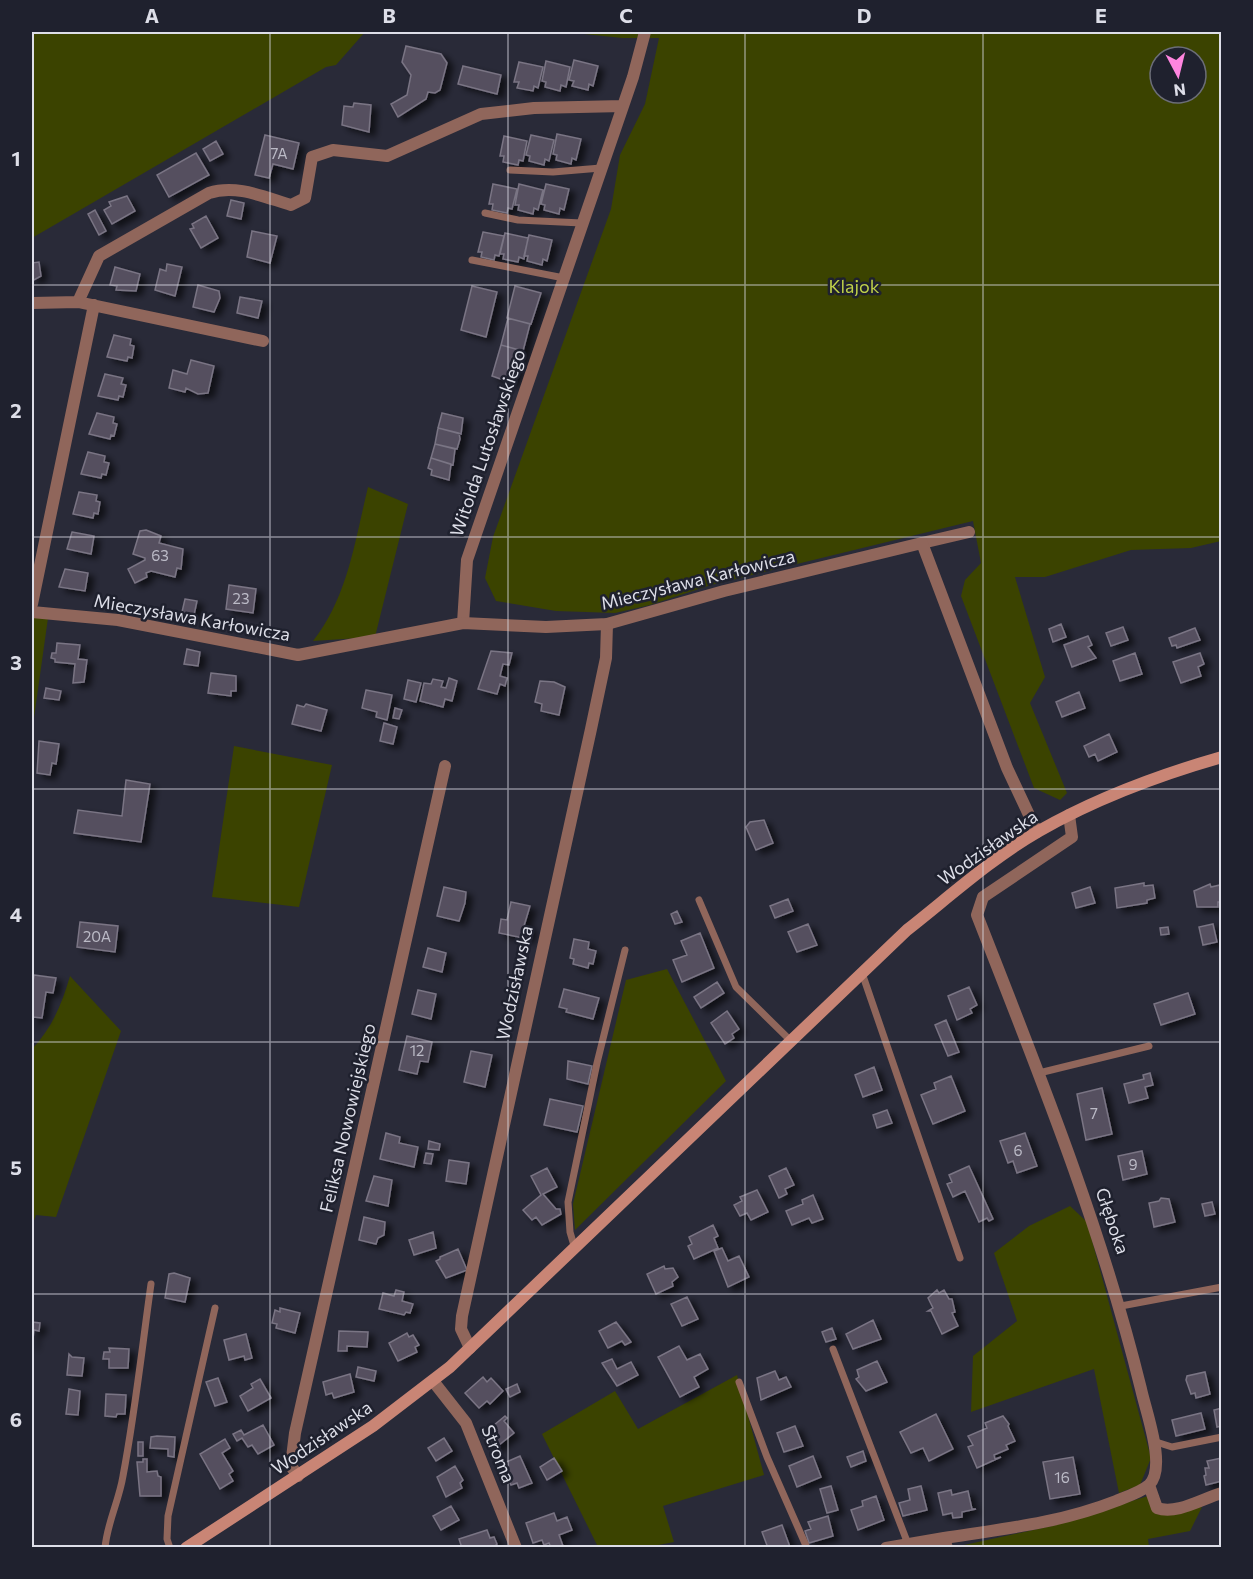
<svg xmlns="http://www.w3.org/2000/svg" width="1253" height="1579" viewBox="0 0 1253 1579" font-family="Commissioner,sans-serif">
<defs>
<filter id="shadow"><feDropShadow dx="6" dy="4" stdDeviation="3" flood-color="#0009"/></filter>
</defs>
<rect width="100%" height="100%" fill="#292a38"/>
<path fill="#3b4300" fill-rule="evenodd" d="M32,32H365L336,65L326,67L32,238Z
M565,32H1221V541L1191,548L1131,550L1045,577H1015L1045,677L1030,703L1067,793L1060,800L1034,788L961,596L965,580L981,563L973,521L711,585L650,605L615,613L556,611L496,601L485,578L493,537L611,209L620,155L645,104L659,38H622ZM1160,57H1196V93H1160Z
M368,487L408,504L375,637L313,641C348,597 355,540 368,487Z
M32,616L48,618L32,732Z
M234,746L332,765L299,907L212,897Z
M667,969L726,1081L575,1230L573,1204L626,980Z
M70,976L121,1031L56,1217L36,1215L32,1226V1049C52,1028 62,1004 70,976Z
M1070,1206L1087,1222L1151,1458L1140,1485L1119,1493L1094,1369L971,1412L973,1356L1017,1321L994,1253L1029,1226Z
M737,1375L764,1475L663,1506L674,1542L648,1547H598L542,1434L615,1391L638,1429Z
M1148,1496L1165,1514L1202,1507L1190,1531L1148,1539L1149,1547H955L1052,1526Z"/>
<path fill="#55505f" stroke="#7a7484" stroke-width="1.5" filter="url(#shadow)" d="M406,46L441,54L447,63L440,90L435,93L428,92L426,99L398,117L391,104L407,95L411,75L402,62Z
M574,60L598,66L593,86L589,84L588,90L572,86L574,81L569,80Z
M546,61L570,67L566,87L561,85L560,91L545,87L546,82L542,81Z
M519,62L543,67L538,88L534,86L533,91L517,88L519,82H514Z
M463,66L501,75L497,94L458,84Z
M354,103L371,105L369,132L342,125L344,106L353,107Z
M557,134L581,139L576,160L572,158L571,164L556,160L557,155L553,154Z
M265,135L299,143L293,169L273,164L269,178L255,175Z
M531,135L554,140L549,161L545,159L544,165L529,161L530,156L526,155Z
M504,136L527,141L523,161L519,160L518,165L503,162L504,156H500Z
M216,141L223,154L210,161L203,149Z
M196,153L209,175L169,197L157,175Z
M493,184L517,189L512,209L508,208L507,213L492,210L493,204H489Z
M519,184L543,190L538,210L534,208L533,214L518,210L519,205H515Z
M546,184L569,189L564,210L560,208L559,214L544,210L545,205L541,204Z
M127,196L135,211L112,224L104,210L111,206L109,202Z
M231,200L244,203L241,219L227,216Z
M95,210L106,231L99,235L88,214Z
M206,216L218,238L201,248L190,229L194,228L192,224Z
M252,231L277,236L270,263L247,257Z
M483,232L504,236L499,256L495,255L494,260L481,257L482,252H478Z
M505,233L528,238L524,259L519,257L518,262L503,259L504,254H500Z
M529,235L552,240L547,261L543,259L542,265L527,261L528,256H524Z
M32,261V263L39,262L41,276L32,281Z
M167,264L182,267L175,296L155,290L160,269L166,271Z
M115,267L140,274L136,291L116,290L117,286L110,285Z
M198,285L219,291L220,298L214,312L193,307Z
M472,286L497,292L486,337L461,330Z
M515,286L541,293L531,324L507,318Z
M240,297L262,301L258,318L237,313Z
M508,318L530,324L523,351L501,345Z
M114,335L131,339L130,345L134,346L132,358L128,357L127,361L107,357Z
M501,345L523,351L512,383L492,376Z
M191,360L214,366L208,393L198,394L186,388L185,392L169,388L173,370L187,374Z
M105,374L123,378L121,384L126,385L123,397L119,396L118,400L98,396Z
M97,413L114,417L113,423L117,424L114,436L111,435L110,439L89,434Z
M442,413L463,418L461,434L438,428Z
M438,428L459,433L460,439L457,449L435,444Z
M435,444L455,449L453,465L431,458Z
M88,452L105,456L104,462L109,463L106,475L102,474L101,478L81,474Z
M431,458L451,464L449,480L431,475L432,470L428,468Z
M79,492L97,495L96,501L100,502L98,514L94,513L93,518L73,514Z
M146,530L161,536L159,543L183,549L181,569L177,568L175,577L151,571L146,573L147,577L135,583L128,569L145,560V558L133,554L140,531Z
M72,532L94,536L91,554L67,549Z
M65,569L88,573L85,591L59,587Z
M229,585L256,589L253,613L226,609Z
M185,599L197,601L194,615L182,612Z
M1061,624L1066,637L1053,642L1049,629Z
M1123,627L1128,640L1111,646L1106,633Z
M1195,628L1200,640L1177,648L1176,645L1172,646L1169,638Z
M1088,636L1092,645L1088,647L1096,658L1072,667L1064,645Z
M57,643L80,645L78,659L87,660L84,682L73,683L75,664L55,662V659L51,658L52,653H56Z
M187,649L200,652L198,666L184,664Z
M491,651L512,653L509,665L503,664L500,676L507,678L505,686L500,684L497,694L478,689Z
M1135,653L1142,674L1120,681L1113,661Z
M1200,653L1204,664L1198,667L1201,676L1181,683L1173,662Z
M211,673L236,676V691H231V696L208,693Z
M449,678L457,681L452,701L445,699L443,707L420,701L424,683L431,684L433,679L443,681L441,687L446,688Z
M408,680L421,683L416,702L404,699Z
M540,681L554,682L565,687L559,715L541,711L542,704L535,702Z
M46,688L61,691L59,700L44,698Z
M366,690L392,695L387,720L376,717L377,712L362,708Z
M1079,692L1085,708L1062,717L1056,702Z
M306,704L327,710L321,731L292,724L297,705L304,707Z
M395,708L402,710L399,719L393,718Z
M384,723L397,727L393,744L380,741Z
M1109,734L1117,752L1098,761L1095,754L1089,757L1084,746Z
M39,741L59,744L56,764L52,763L50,775L37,773Z
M126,780L150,784L141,842L74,833L78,810L122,816Z
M764,820L773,843L756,850L746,827L750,822Z
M1144,883V886L1153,885L1155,898L1147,900V903L1117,908L1115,888Z
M1210,884L1211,887L1220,885L1222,902H1218V907H1197L1194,891Z
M444,887L466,892L465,903L459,921L437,916Z
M1090,887L1095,903L1076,908L1072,893Z
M788,899L793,911L775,918L770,906Z
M511,902L530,906L524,926L531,927L528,939L499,933L501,919L507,920Z
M677,911L682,922L675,924L671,914Z
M80,922L118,926L115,952L77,947Z
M808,924L817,945L797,952L788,932Z
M1213,924L1217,942L1203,945L1199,927Z
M1168,927L1169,934L1161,935L1160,928Z
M700,933L714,968L682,982L673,960L687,955L681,941Z
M574,939L589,942L588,949L596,951L593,964L589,963L588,968L573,964L574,959L570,958Z
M428,948L446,953L442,972L423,967Z
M34,975L56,978L53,993L46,992L42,1018L33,1017L32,1027V988Z
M717,982L724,993L701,1008L694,997Z
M969,987L977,1005L970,1009L972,1013L957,1020L948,996Z
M564,989L599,998L593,1019L566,1012L567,1009L559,1007Z
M418,990L436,994L431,1019L412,1014Z
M1188,993L1195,1014L1161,1025L1154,1004Z
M727,1011L739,1029L732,1034L734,1038L725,1044L711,1023Z
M946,1020L959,1052L948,1056L935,1025Z
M407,1036L432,1042L428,1062L420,1061L417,1074L399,1070Z
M471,1051L492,1055L485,1087L464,1082Z
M568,1061L592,1066L588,1084L567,1079Z
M874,1067L882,1090L863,1097L855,1075Z
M1150,1073L1153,1085L1145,1087L1148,1098L1129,1103L1124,1084L1144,1079L1143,1075Z
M951,1076L965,1111L933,1124L921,1095L936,1089L934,1083Z
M1102,1088L1112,1134L1086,1140L1077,1094Z
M550,1099L583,1106L577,1132L544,1125Z
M887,1110L892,1123L877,1128L873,1115Z
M386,1133L400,1137L399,1143L418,1147L414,1167L380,1159Z
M1025,1133L1037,1166L1017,1173L1013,1161L1008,1163L1000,1141Z
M429,1141L440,1144L439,1150L428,1149Z
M1142,1151L1147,1174L1123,1180L1118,1156Z
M426,1153L433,1154L431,1164L424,1163Z
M449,1160L469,1163L466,1184L446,1181Z
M969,1166L993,1219L989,1221L987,1218L979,1222L965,1191L953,1197L947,1184L952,1182L949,1175Z
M547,1168L557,1187L543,1194L556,1209H560L561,1214L542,1225L536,1217L532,1220L523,1210L541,1195L531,1176Z
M786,1168L794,1185L785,1189L787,1194L779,1198L769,1176Z
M374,1176L392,1180L388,1206L366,1201Z
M757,1190L768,1212L751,1220L747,1213L740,1216L734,1205L742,1201L740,1197Z
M813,1195L823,1219L812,1223L809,1218L792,1225L786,1211L803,1204L802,1200Z
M1161,1198L1169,1199L1175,1222L1154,1227L1149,1203L1159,1201Z
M1212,1202L1215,1214L1205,1216L1202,1204Z
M364,1217L385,1222L384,1235L378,1238L376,1244L359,1240Z
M713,1225L718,1236L714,1238L718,1248L694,1259L688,1246L692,1244L689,1237Z
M433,1232L436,1248L414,1255L409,1240Z
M722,1248L728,1261L739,1256L749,1277L728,1287L714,1251Z
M458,1249L467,1270L446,1278L436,1261L440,1259V1257Z
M664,1266L665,1269L673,1268L678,1277L672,1282L673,1286L656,1294L647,1274Z
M174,1273L190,1278L185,1302L165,1298L169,1274Z
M396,1290L404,1292L402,1301L413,1304L410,1313L406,1312L404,1315L379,1309L383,1293L394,1296Z
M937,1290L939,1293L944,1290L949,1299H952L955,1312L952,1313L958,1326L942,1334L931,1311H928L933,1308L928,1298Z
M687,1297L698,1319L682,1326L671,1304Z
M280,1308L300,1313L295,1333L276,1328L277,1324L272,1323L275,1310L280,1312Z
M873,1320L881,1339L853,1349L846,1334Z
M32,1322L40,1323L39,1331L34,1330L32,1347Z
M616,1322L631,1342L625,1345L622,1341L608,1348L599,1331Z
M832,1328L836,1339L826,1342L822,1332Z
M339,1331L368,1332L367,1347L347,1346V1351H338Z
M407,1333L409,1337L413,1335L419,1345L415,1347L417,1352L398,1361L389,1343Z
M246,1334L252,1358L245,1360L244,1356L229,1360L224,1340Z
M679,1346L687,1360L700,1354L708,1369L694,1377L699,1387L680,1397L658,1357Z
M109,1348L129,1349L128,1368H109V1359H103L104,1352H110Z
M69,1354L72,1357L84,1358L82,1376L67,1375Z
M612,1359L617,1369L631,1362L638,1375L617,1386L602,1363Z
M877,1361L887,1382L866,1391L856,1379L859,1377L857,1370Z
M358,1367L376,1371L374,1381L356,1377Z
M775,1371L779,1380L786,1377L791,1387L761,1400L757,1378Z
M1205,1372L1210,1394L1196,1398L1195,1393L1191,1394L1186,1380L1187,1376Z
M350,1374L354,1392L334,1398L332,1393L326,1395L323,1382Z
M483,1377L487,1382L491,1378L503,1391L490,1404L487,1401L479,1408L465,1393Z
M218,1378L227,1402L215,1406L206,1382Z
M260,1379L271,1398L248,1411L240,1396L253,1388L251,1384Z
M517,1384L520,1392L510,1397L506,1389Z
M69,1389L80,1391L78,1415L66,1414Z
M106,1394L126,1395L125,1414H117L116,1417L105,1416Z
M1222,1408V1426L1217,1427L1214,1410Z
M1201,1413L1205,1429L1176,1436L1172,1420Z
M936,1414L953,1449L929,1461L923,1448L911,1453L900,1432Z
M505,1416L507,1418L504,1421L514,1433L494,1449L482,1435Z
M1003,1416L1009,1424L1008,1426L1015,1441L1006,1445L1008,1449L994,1455L995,1459L1001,1457L977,1468L968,1447L973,1445L968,1436L987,1428L985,1423Z
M263,1425L274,1445L258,1454L252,1445L248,1447L242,1438L237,1441L233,1434L241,1430L244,1435Z
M795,1426L803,1446L784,1452L777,1433Z
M157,1436L175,1437L174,1457L168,1456V1449L150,1448L151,1437Z
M444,1438L452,1451L436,1461L428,1448Z
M225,1439L230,1448L222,1453L233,1471L229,1474L233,1481L220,1489L200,1454Z
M138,1442H143V1456H138Z
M863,1451L866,1461L851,1467L847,1457Z
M520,1456L532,1483L519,1488L517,1483L511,1485L502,1464Z
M813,1456L821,1477L797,1487L789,1466Z
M1073,1457L1080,1494L1050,1499L1043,1462Z
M554,1458L562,1471L547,1480L540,1467Z
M1222,1458V1481L1206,1485L1204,1476L1206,1475L1205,1468H1209L1207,1461Z
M143,1459H147V1472L157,1471L158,1476L161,1477V1496H140L137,1462H143Z
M455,1466L463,1480L460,1483L462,1488L446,1497L437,1477Z
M831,1486L838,1510L827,1513L820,1489Z
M921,1486L927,1510L903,1516L899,1503L910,1500L908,1489Z
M951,1490L952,1495L968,1491L972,1509H976L962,1512V1517L953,1518L952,1513L943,1515L938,1493Z
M876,1496L884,1520L858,1530L851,1510L863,1506L862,1501Z
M451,1506L459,1520L441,1530L433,1516Z
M554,1513L557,1521L567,1517L572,1530L559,1535L563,1546L551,1548L549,1543L544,1545L542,1540L533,1543L526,1523Z
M828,1516L833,1536L809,1543L805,1531L811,1529L808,1522Z
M782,1525L790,1547L768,1548L762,1532Z
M487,1530L490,1538L494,1537L497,1544L493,1548H462L459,1539Z"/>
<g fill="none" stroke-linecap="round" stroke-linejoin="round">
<path stroke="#90665b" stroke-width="7" d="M510,170L553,172L601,168
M485,213L518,220L582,223
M472,260L564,278
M699,900L736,987L791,1041
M862,973L960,1258
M1039,1073L1149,1046
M575,1249L570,1232L568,1202L597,1063L625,950
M1121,1306L1222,1287
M833,1349L908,1544
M739,1382L767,1457L807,1548
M1153,1441L1172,1447L1222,1437
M105,1548C107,1523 119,1501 123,1476C135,1413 142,1348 151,1284
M170,1548L167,1539L168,1516L215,1308"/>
<path stroke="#90665b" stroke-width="12" d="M78,302L99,256L209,193C236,184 264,197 291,205L305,198L312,157L333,150L387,156L481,114L534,108L623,106
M32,303L78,302L263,341
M922,543L969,532
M32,604L94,305
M463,623L467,560L633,77L645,32
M470,1348L461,1329L462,1316L591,729L606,658L607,624
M433,1381L466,1423L516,1548
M298,1476L291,1466L295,1433L445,766
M1149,1485L1157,1508C1177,1515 1203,1498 1222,1493
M944,1538C1003,1529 1060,1523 1116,1501C1126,1497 1141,1492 1149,1485C1167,1468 1146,1412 1141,1389C1101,1226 1038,1071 977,915L983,897L1072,837L1069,815
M886,1548L944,1538L947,1548"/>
<path stroke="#90665b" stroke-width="12" d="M32,612L118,620L298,655L463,623L546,627L607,624L724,591L922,543L1007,768L1037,832"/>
<path stroke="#c98575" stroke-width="12" d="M186,1548L373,1426L450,1367L907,930C949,897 992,858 1039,831C1095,799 1159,775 1222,757"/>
</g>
<path fill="none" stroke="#dddee8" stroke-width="1.5" stroke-opacity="0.55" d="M270,32V1548M508,32V1548M745,32V1548M983,32V1548M32,285H1222M32,537H1222M32,789H1222M32,1042H1222M32,1294H1222"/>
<g text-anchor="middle" stroke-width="5" stroke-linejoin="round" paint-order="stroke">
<g font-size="15" fill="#bbbac6">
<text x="279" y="159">7A</text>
<text x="160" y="561">63</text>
<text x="241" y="604">23</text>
<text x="97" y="942">20A</text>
<text x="417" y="1056">12</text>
<text x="1094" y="1119">7</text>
<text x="1018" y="1156">6</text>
<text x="1133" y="1170">9</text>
<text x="1062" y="1483">16</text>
</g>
<g font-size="18" fill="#bfd149" stroke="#1f212e">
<text x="854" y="293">Klajok</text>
</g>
<g font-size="18" fill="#dddee8" stroke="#1f212e">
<text transform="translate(488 443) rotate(-71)" y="6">Witolda Lutosławskiego</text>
<text transform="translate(698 580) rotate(-14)" y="6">Mieczysława Karłowicza</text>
<text transform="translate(192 618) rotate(10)" y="6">Mieczysława Karłowicza</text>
<text transform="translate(988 848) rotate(-35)" y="6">Wodzisławska</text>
<text transform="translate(515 983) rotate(-78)" y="6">Wodzisławska</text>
<text transform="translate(348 1118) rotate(-77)" y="6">Feliksa Nowowiejskiego</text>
<text transform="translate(1112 1221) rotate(71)" y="6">Głęboka</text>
<text transform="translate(322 1438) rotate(-34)" y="6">Wodzisławska</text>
<text transform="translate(498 1454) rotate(68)" y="6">Stroma</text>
</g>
</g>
<rect width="1253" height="1579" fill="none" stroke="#1f212e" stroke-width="66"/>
<g transform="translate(1178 75) rotate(173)"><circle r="28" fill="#1f212e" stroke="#6b6d78" stroke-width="1.5"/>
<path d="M0-4.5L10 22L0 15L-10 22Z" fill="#ff85df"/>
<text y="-9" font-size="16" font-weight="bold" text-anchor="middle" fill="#dddee8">N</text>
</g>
<rect x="33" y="33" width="1187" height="1513" fill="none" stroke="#dddee8" stroke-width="2"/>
<g font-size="20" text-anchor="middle" font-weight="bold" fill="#dddee8">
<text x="152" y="23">A</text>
<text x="389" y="23">B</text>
<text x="626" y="23">C</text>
<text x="864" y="23">D</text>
<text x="1101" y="23">E</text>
<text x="16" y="166">1</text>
<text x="16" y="418">2</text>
<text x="16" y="670">3</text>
<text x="16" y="922">4</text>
<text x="16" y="1175">5</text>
<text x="16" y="1427">6</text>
</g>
</svg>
